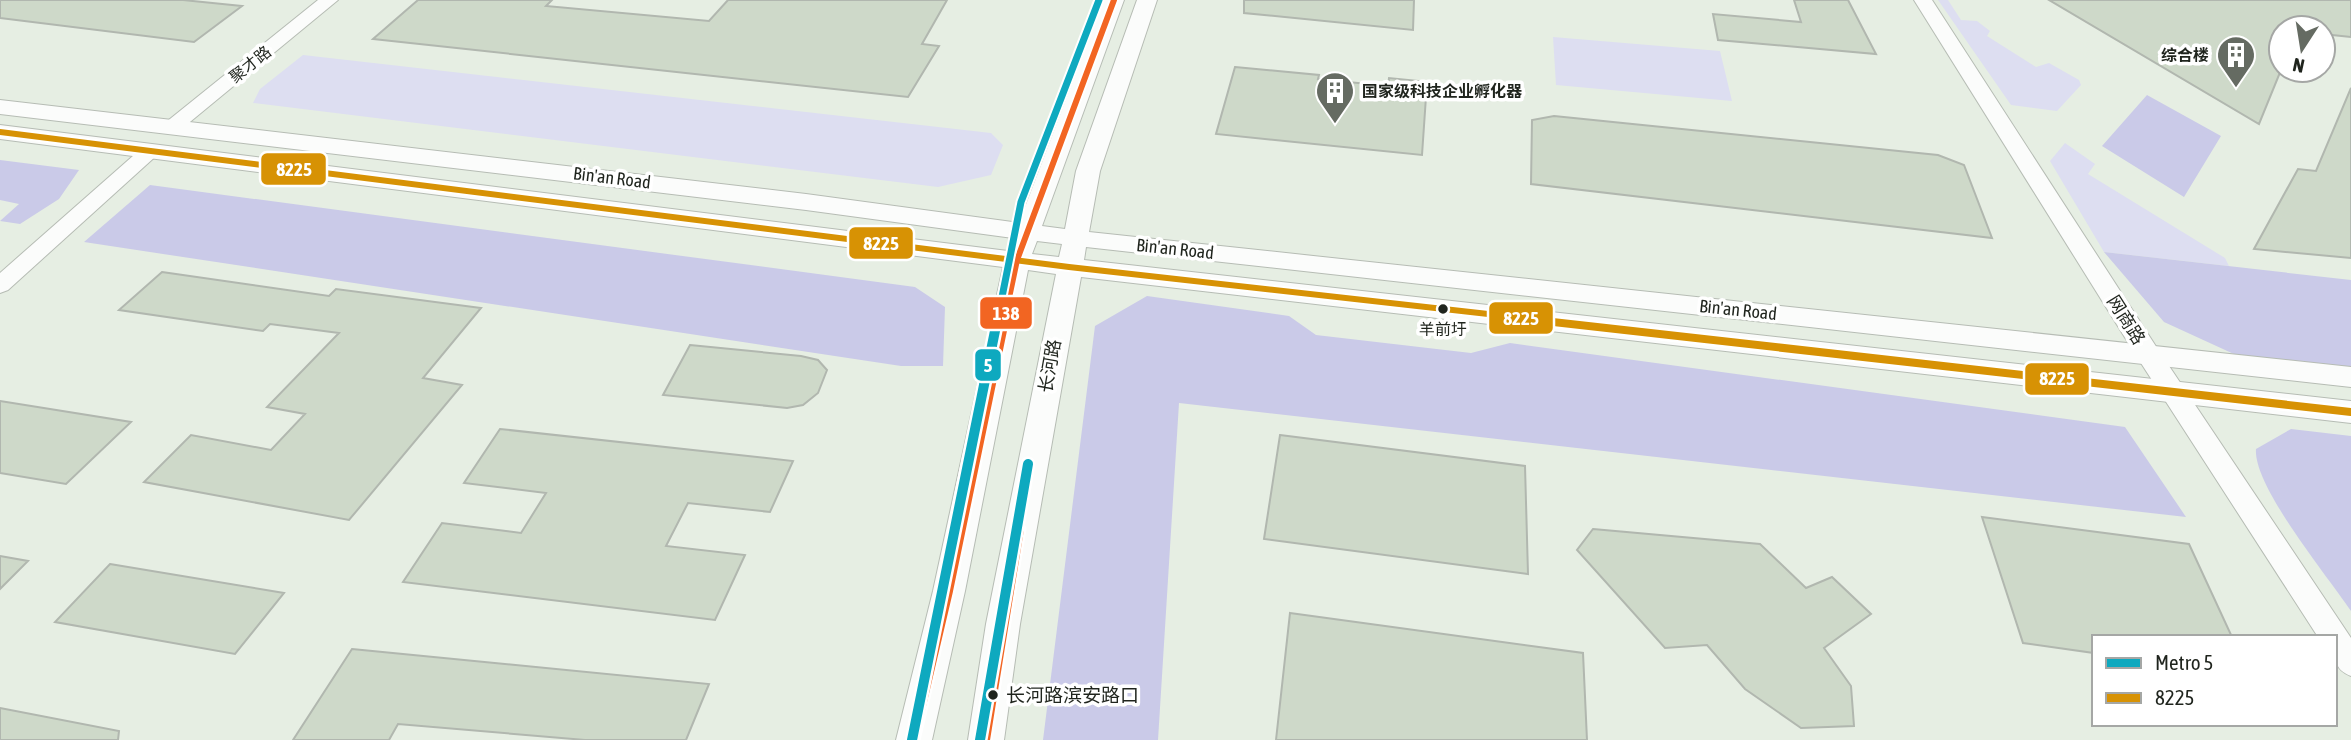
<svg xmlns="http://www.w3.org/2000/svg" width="2351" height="740" viewBox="0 0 2351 740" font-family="'Asap Condensed','Noto Sans SC',sans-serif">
<rect width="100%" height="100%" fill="#e6eee3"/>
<path fill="#dddef1" d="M1938,0H1948L1961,20L1977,21L1990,31L1987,36L2036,67L2049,63L2079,80L2081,85L2057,111L2011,105Z
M1553,37L1720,51L1732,101L1556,85Z
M303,55L991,133L1003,145L991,175L938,187L253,103L260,89Z
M2065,143L2095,164L2088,174L2225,258L2229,266L2104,252L2050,161Z"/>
<path fill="#cacae8" d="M2147,95L2221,136L2184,197L2102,146Z
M0,160L79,170L59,199L20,224L0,221L19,204L0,200Z
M150,185L915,287L945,307L943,366H901L84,242Z
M2104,252L2351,280V367L2236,355L2164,322Z
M1147,296L1289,316L1316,335L1471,353L1510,343L2125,427L2186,517L1179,403L1158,740H1043L1095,326Z
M2291,429L2351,436V611C2328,577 2253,486 2256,449Z"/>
<path fill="#ced9c9" stroke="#b1b7af" stroke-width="2" d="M0,0H183L242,6L194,42L0,18Z
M418,0H552L546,6L709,21L728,0H947L922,44L939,46L908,97L373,39Z
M1244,0H1414L1413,30L1244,13Z
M1794,0H1848L1876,54L1718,40L1713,14L1801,22Z
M2049,0H2351V37L2323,34V28H2281V70L2259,124Z
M1235,67L1319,75L1318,79L1388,86L1389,78L1427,82L1422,155L1216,134Z
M2351,88V258L2254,249L2298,169L2316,171Z
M1554,116L1938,155L1964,165L1992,238L1531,184L1532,120Z
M162,272L329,296L336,289L481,308L423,378L462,385L349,520L144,482L191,435L271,450L305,414L267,407L339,333L270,324L263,331L119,310Z
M690,345L801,356L818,360L827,370L818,393L803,405L787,408L663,395Z
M0,401L131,422L66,484L0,473Z
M500,429L793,461L770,512L688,503L666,546L745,555L715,620L403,582L442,523L521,533L546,493L464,483Z
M1280,435L1525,466L1528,574L1264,539Z
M1982,517L2189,544L2232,637H2094V653L2023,643Z
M1593,529L1760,544L1806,588L1832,577L1871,614L1824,648L1851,686L1854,726L1801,728L1745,689L1707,645L1665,648L1577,550Z
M0,556L28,561L0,589Z
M110,564L284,593L235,654L55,622Z
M1290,613L1583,653L1587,740H1276Z
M352,649L709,684L686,740H585L398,724L389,740H293Z
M0,708L119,731L118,740H0Z"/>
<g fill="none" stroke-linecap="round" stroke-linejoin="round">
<defs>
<path id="tertiary" d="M318,0H338L179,131H165L162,127L165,123Z
M1914,0H1932L2157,348L2351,638V676C2332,669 2335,655 2335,637H2318L2139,360Z
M149,146L156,148L159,152L156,156L8,290L0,293V273L142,148Z"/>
<path id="secondary" d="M1104,0H1124L1042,226L1065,229L1076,171L1137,0H1157L1100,171L1089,232L2351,367V387L1086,247L1084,260L2351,401V423L1081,277L1020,624L1004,740H968L986,624L1056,274L1028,270L965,591L932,740H896L933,591L1003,267L0,139V125L1008,251L1013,238L806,210L0,114V100L806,194L1019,223ZM1037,241L1062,244L1059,257L1032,254Z"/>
</defs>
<use href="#tertiary" stroke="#b6bcb4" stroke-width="2"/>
<use href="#secondary" stroke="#b6bcb4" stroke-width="2"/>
<use href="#tertiary" fill="#fbfcfb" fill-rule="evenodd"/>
<use href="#secondary" fill="#fbfcfb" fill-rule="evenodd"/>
<defs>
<path id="bus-1-far1" d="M0,132L1069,267L1515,317"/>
<path id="bus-1" d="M1500,316L2351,412"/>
<path id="bus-2-far1" d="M1005,317L1017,260L1114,0"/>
<path id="bus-2" d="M914,740L949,591L1006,316
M986,740L1020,529"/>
</defs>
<use href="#bus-1-far1" stroke="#fff" stroke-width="10"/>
<use href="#bus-1" stroke="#fff" stroke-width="13"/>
<use href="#bus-2-far1" stroke="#fff" stroke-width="10"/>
<use href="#bus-2" stroke="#fff" stroke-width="13"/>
<use href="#bus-1-far1" stroke="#d79204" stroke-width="6"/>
<use href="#bus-1" stroke="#d79204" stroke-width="8"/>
<use href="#bus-2-far1" stroke="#f26522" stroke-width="6"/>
<use href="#bus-2" stroke="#f26522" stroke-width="8"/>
<defs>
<path id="metro-1-far1" d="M998,317L1021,202L1099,0"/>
<path id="metro-1" d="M912,740L998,316
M980,740L1028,464"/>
</defs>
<use href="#metro-1-far1" stroke="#fff" stroke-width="11"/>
<use href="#metro-1" stroke="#fff" stroke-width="15"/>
<use href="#metro-1-far1" stroke="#0ea9bf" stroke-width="7"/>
<use href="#metro-1" stroke="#0ea9bf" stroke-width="10"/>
</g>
<defs>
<symbol id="building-pin" viewBox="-11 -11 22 30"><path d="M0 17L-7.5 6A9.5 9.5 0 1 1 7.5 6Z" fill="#656b62" stroke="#fff"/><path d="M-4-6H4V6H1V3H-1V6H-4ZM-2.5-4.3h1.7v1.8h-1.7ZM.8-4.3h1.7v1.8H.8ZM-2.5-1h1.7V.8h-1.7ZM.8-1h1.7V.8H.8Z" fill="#fff"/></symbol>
</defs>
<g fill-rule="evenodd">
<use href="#building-pin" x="2214" y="33" width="44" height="60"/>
<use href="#building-pin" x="1313" y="69" width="44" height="60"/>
</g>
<g fill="#1f241d" stroke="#fff" stroke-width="2.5">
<circle cx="1443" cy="309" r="6"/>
<circle cx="993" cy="695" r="6"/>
</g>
<g text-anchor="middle" stroke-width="7" stroke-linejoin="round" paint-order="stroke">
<g font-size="16" font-weight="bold" fill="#1f241d" stroke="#fff" text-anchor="end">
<text x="2209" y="61">综合楼</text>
<text x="1362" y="97" text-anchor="start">国家级科技企业孵化器</text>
</g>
<g font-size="16" fill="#1f241d" stroke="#fff">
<text transform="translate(250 64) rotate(-39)" y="6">聚才路</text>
</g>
<g font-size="16" fill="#1f241d" stroke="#fff">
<text x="1443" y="335">羊前圩</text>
</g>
<g font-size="18" fill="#1f241d" stroke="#fff">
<text transform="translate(612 178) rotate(7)" y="6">Bin'an Road</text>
<text transform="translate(1175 249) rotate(6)" y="6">Bin'an Road</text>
<text transform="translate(1738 310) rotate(6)" y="6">Bin'an Road</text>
<text transform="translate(2126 320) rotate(58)" y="6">网商路</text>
<text transform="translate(1050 366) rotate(-80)" y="6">长河路</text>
</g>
<g font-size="19" fill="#1f241d" stroke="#fff" text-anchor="start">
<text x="1006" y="702">长河路滨安路口</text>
</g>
</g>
<g stroke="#fff" stroke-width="2.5">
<rect x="260" y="152" width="67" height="34" rx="7" fill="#d79204"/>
<rect x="848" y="226" width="66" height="34" rx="7" fill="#d79204"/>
<rect x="979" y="296" width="54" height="34" rx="7" fill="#f26522"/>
<rect x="1488" y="301" width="66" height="34" rx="7" fill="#d79204"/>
<rect x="974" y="348" width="28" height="34" rx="7" fill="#0ea9bf"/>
<rect x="2024" y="362" width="66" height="34" rx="7" fill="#d79204"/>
</g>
<g font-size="19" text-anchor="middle" font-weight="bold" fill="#fff">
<text x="294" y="176">8225</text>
<text x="881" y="250">8225</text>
<text x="1006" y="320">138</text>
<text x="1521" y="325">8225</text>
<text x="988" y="372">5</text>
<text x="2057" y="385">8225</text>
</g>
<rect x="2092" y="635" width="245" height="91" fill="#ffffff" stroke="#a5a7a5" stroke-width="2"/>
<rect x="2106" y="658" width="35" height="10" fill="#0ea9bf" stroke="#a5a7a5" stroke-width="2"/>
<text x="2155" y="670" font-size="21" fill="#1f241d">Metro 5</text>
<rect x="2106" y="693" width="35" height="10" fill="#d79204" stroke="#a5a7a5" stroke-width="2"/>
<text x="2155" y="705" font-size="21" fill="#1f241d">8225</text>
<g transform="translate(2302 49) rotate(192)"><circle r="33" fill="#ffffff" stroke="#a5a7a5" stroke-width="2"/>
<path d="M0-5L12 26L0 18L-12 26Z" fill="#656b62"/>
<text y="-10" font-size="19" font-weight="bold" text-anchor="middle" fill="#1f241d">N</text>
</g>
</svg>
